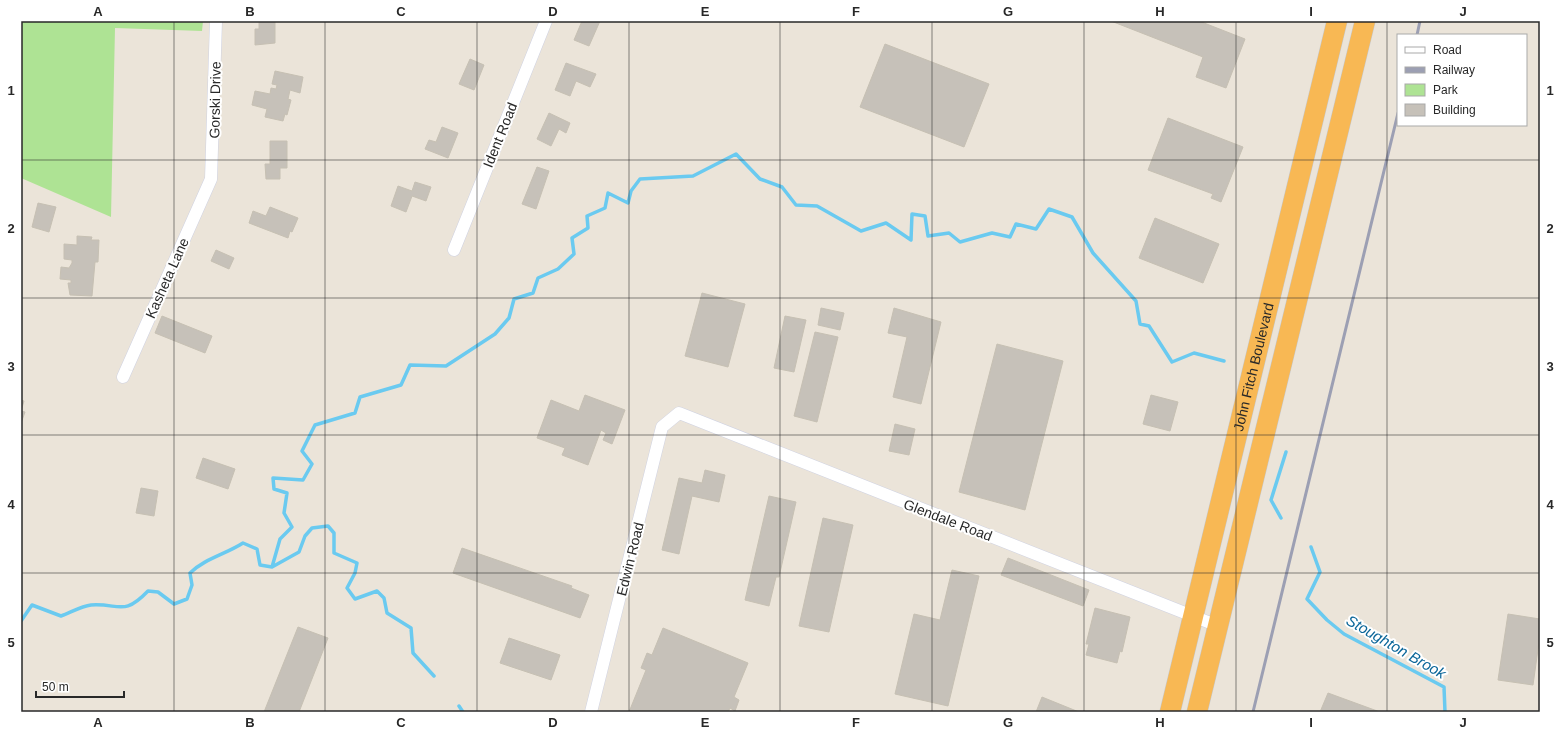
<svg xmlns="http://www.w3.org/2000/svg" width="1561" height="733" viewBox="0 0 1561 733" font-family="Helvetica,sans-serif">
<rect width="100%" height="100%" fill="#ebe4d9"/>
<path fill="#aee394" d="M21,21H203L202,31L115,28L111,217L21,178Z"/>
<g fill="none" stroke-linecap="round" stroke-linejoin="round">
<path stroke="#6acaf0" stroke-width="3.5" d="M1281,518L1271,500L1286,452
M1311,547L1320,572L1307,599L1327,620L1344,634L1444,687L1445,712
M272,567L280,539L292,527L284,513L287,493L274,489L273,478L303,480L312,464L302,451L315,425L355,413L360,397L401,385L410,365L446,366L495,334L509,318L514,299L533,293L538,278L558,269L574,254L572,238L588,228L587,216L605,208L608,193L628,203L631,191L640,179L693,176L736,154L760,179L782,187L796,205L817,206L861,231L886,223L911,240L912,214L925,216L928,236L949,233L960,242L992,233L1010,237L1016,224L1036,229L1049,209L1072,217L1093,253L1136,301L1140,324L1149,326L1172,362L1194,353L1224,361
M272,567L299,552L305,536L312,528L328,526L334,533V553L357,563L355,573L347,588L355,599L377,591L384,598L387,613L411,628L413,653L434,676
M21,621L32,605L61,616C70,613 81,606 91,605C120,603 123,617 148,591L158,592L174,604L187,599L192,585L190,573C204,559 226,554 243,543L257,549L260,565L272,567
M459,706L463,712"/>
</g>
<path fill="#c6c1b9" stroke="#c6c0b3" d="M259,21H275V43L255,45V29H259Z
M582,21H600L589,46L574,40Z
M1111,21H1199L1245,39L1226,88L1196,77L1203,57Z
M885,44L989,84L964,147L860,107Z
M470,59L484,65L474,90L459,84Z
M566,63L596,74L590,87L576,81L570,96L555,90Z
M275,71L303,77L300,93L290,90L288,99L291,100L287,115L285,114L283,121L265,117L267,109L252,105L255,91L270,94L271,88L276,89L277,85L272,84Z
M549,113L570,123L566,133L559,129L551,146L537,139Z
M1168,118L1243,147L1221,202L1211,198L1213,194L1148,170Z
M442,127L458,133L448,158L425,149L429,140L436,142Z
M270,141H287V168H280V179H266L265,164H270Z
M537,167L549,171L536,209L522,204Z
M415,182L431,187L426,201L412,196L406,212L391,206L398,186L412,191Z
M38,203L56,207L49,232L32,227Z
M270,207L298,218L292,232L290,231L288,238L249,223L253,211L266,216Z
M1155,218L1219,244L1203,283L1139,258Z
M77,236L92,237L91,240H99L98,262H95L92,296L70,295L68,283H71V280L60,279L61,267L69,268L72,263V260L64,259V244L77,245Z
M216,250L234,258L229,269L211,261Z
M702,293L745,304L728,367L685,356Z
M821,308L844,313L840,330L818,325Z
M894,308L941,322L921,404L893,397L907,337L888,333Z
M162,316L212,336L205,353L155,333Z
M785,316L806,320L794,372L774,368Z
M815,332L838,337L817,422L794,416Z
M997,344L1063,361L1025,510L959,492Z
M585,395L625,410L612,444L603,440L606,433L601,430L588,465L562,455L565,448L537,438L551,400L579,411Z
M1151,395L1178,402L1170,431L1143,424Z
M21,400L24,401L21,411L25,412L21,423Z
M895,424L915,429L909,455L889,451Z
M203,458L235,469L228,489L196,478Z
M705,470L725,475L719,502L692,496L679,554L662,550L679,478L702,483Z
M141,488L158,491L154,516L136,513Z
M769,496L796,502L779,577H776L769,606L745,600Z
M823,518L853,525L829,632L799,626Z
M462,548L572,586L571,588L589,595L580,618L453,573Z
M1008,558L1089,590L1083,606L1001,575Z
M952,570L979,576L948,706L895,694L914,614L940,620Z
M1095,608L1130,617L1122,652L1120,651L1117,663L1086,655L1089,644H1086Z
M1508,614L1540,619V635L1533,685L1498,680Z
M298,627L328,638L299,712H264Z
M663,628L748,663L734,697L739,700L735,711L730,708L728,712H629L646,670L641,668L647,653L652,655Z
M509,638L560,655L551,680L500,663Z
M1328,693L1380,712H1320Z
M1042,697L1079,712H1036Z"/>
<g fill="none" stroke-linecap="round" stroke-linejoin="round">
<defs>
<path id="minor" d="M454,250L546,21
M123,377L211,179L216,21
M591,712L662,427L679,413L1218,626"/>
<g id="trunk">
<path id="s1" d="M1170,712L1337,21"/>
<path d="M1197,712L1365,21"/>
</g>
</defs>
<use href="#minor" stroke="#cfd2e2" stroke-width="13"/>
<use href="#trunk" stroke="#c7c7c7" stroke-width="21"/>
<use href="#minor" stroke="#fff" stroke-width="12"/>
<use href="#trunk" stroke="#f8b854" stroke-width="20"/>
<path stroke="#9c9fb3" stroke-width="3" d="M1417,35L1420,21
M1253,712L1398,113"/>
</g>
<path fill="none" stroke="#282828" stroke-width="1" stroke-opacity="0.55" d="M174,21V712M325,21V712M477,21V712M629,21V712M780,21V712M932,21V712M1084,21V712M1236,21V712M1387,21V712M21,160H1540M21,298H1540M21,435H1540M21,573H1540"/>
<g text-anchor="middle" stroke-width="4" stroke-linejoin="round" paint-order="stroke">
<g font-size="14" fill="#282828" stroke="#fff">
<text transform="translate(215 100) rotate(-89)" y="5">Gorski Drive</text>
<text transform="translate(500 135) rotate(-68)" y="5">Ident Road</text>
<text transform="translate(167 278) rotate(-66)" y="5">Kasheta Lane</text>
<text dy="5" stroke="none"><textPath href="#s1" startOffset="355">John Fitch Boulevard</textPath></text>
<text transform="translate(948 520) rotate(21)" y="5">Glendale Road</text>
<text transform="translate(630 559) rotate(-76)" y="5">Edwin Road</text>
</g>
<g font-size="15" font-style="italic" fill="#0b6699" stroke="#fff">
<text transform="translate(1396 647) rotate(30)" y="5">Stoughton Brook</text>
</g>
</g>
<rect width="1561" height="733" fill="none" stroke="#ffffff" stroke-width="44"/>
<rect x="1397" y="34" width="130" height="92" fill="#ffffff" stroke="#a9a9a9"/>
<rect x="1405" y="47" width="20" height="6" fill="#ffffff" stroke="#a9a9a9"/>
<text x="1433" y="54" font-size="12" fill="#282828">Road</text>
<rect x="1405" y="67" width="20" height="6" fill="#9c9fb3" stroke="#a9a9a9"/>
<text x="1433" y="74" font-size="12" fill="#282828">Railway</text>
<rect x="1405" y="84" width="20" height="12" fill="#aee394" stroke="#a9a9a9"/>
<text x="1433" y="94" font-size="12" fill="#282828">Park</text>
<rect x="1405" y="104" width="20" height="12" fill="#c6c1b9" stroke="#a9a9a9"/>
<text x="1433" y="114" font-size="12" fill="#282828">Building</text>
<path d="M36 691v6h88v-6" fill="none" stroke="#282828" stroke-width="2"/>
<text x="42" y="691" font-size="12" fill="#282828" stroke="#ffffff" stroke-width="3" paint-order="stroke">50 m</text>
<rect x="22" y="22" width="1517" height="689" fill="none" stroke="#282828" stroke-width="1.5"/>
<g font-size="13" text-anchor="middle" font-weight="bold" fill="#282828">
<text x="98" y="16">A</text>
<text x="250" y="16">B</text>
<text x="401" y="16">C</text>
<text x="553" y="16">D</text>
<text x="705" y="16">E</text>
<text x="856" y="16">F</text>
<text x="1008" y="16">G</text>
<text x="1160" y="16">H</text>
<text x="1311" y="16">I</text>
<text x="1463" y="16">J</text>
<text x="11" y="95">1</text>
<text x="1550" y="95">1</text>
<text x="11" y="233">2</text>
<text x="1550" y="233">2</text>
<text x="11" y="371">3</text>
<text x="1550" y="371">3</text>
<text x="11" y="509">4</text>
<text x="1550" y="509">4</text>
<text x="11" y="647">5</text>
<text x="1550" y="647">5</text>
<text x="98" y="727">A</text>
<text x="250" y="727">B</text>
<text x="401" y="727">C</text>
<text x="553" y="727">D</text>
<text x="705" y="727">E</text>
<text x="856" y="727">F</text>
<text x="1008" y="727">G</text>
<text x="1160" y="727">H</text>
<text x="1311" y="727">I</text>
<text x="1463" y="727">J</text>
</g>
</svg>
